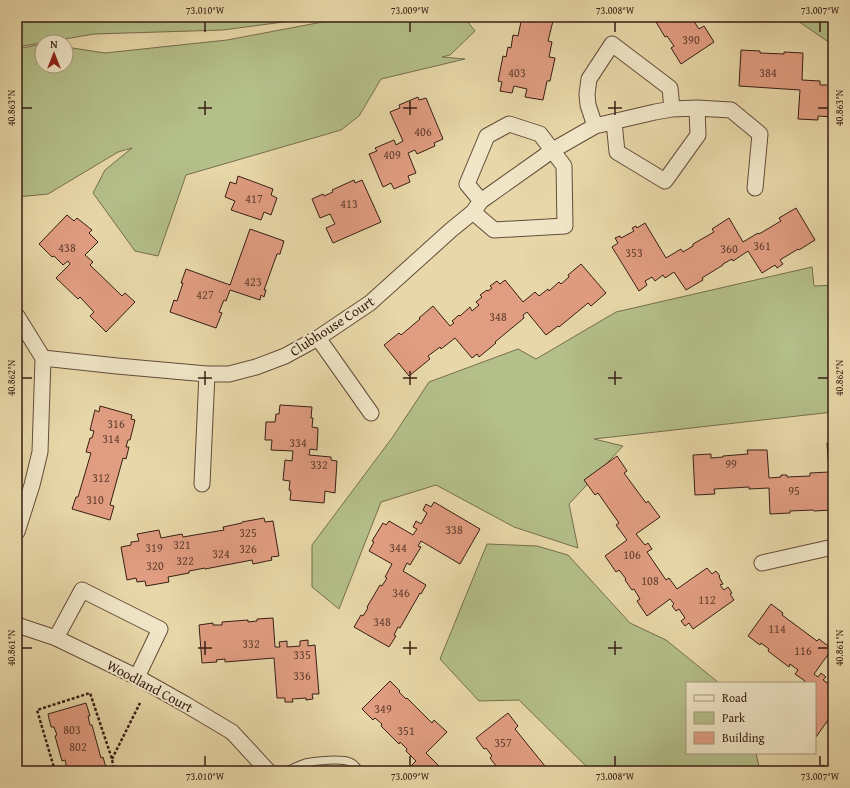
<svg xmlns="http://www.w3.org/2000/svg" width="850" height="788" viewBox="0 0 850 788" font-family="'Gentium Book Plus',serif">
<rect width="100%" height="100%" fill="#e8d8a9"/>
<filter id="stains"><feTurbulence type="fractalNoise" baseFrequency=".005" numOctaves="4"/><feColorMatrix values="0 0 0 0 .2 0 0 0 0 .09 0 0 0 0 .02 0 0 0 .5 -.17"/></filter>
<radialGradient id="worn" r=".72"><stop offset=".6" stop-color="#630" stop-opacity="0"/><stop offset="1" stop-color="#630" stop-opacity=".3"/></radialGradient>
<path fill="#b4bf89" stroke="#766e4e" d="M17,17H321L223,30L94,34L17,47Z
M349,17H464L475,31L450,55L442,57L465,59L381,79L359,116L341,130L186,175L158,256L135,251L93,193L105,170L132,148L118,152L48,194L17,197V49L42,44V66H66V47L105,53L227,40Z
M792,17H833V45Z
M812,267L814,286L833,285V412L594,439L623,446L569,504L578,548L514,527L436,485L381,502L339,609L312,587V545L392,438L429,382L518,349L536,359L616,312Z
M487,544L537,546L568,555L630,623L666,640L719,683H687V753H756L760,771H591L519,700L479,701L440,659Z"/>
<path fill="#e19d81" stroke="#371e14" d="M522,17H554L548,41L552,42L549,57L555,58L550,81H547L543,100L525,97L527,89L514,86L512,93L500,91L502,82L498,81L503,56L506,57L508,47L511,48L513,35L518,36Z
M648,17H691L699,29L704,26L714,42L681,64L671,48L674,46L667,36L665,37L653,17L650,20Z
M741,50L760,51V53L784,54V52L803,53L802,80L820,81V85H831V84H833V117L818,116V120L798,119L800,90L739,86Z
M418,97L419,100L426,98L443,139L434,143L435,146L417,154L415,150L408,153L416,173L408,176L410,182L394,189L391,183L383,187L369,154L377,151L375,148L394,140L396,145L403,141L390,112L400,108L399,105Z
M238,176L273,189L271,195L277,198L271,215L264,212L261,220L231,210L235,201L225,197L230,182L236,184Z
M354,180L355,183L362,180L381,222L333,243L326,228L335,224L330,214L320,218L312,199L323,194L324,196L333,192L332,190Z
M796,208L815,240L799,250L798,249L780,260L783,264L777,268L775,265L762,273L748,251L733,261L732,259L723,264V265L702,278L703,280L686,290L674,272L665,278L663,275L655,281L652,277L645,281L647,285L639,291L612,247L618,243L615,238L620,236L621,238L634,231L632,228L636,226L637,228L645,223L666,258L681,249L683,252L693,246V244L714,232L712,229L729,218L743,242L758,233L759,234L781,221L779,218Z
M67,215L74,221L77,218L92,230L89,233L98,242L85,255L93,262L90,265L122,296L125,293L135,302L106,332L90,316L94,312L80,297L78,299L56,278L70,264L68,261L63,265L54,256L52,257L39,244Z
M250,229L284,241L280,254H277L264,290H266L264,297L261,295L260,300L230,290L226,301L224,300L219,312L222,313L216,328L170,312L174,300L177,301L183,283H181L186,269L230,285Z
M581,264L606,293L591,306L588,303L559,327L558,326L546,335L527,312L523,315L524,318L495,342L496,343L479,357L477,354L472,358L455,338L441,349L440,347L428,356L430,359L409,376L384,345L399,333L401,335L420,319L419,318L433,306L450,326L454,323L452,321L459,315L460,316L470,307L472,311L479,305L476,302L482,297L480,295L487,290L488,291L492,288L490,286L497,281L500,284L505,280L523,302L535,292L539,296L548,289L549,291L559,282L561,284L569,277L568,275Z
M280,405L312,407L311,418H313L312,427L318,428L317,450L310,449L309,455L331,457V460L337,461L335,493L325,491L324,503L290,500L291,491L289,490L290,481L283,480L285,460L292,461L293,451L271,450L272,440H265L266,422H275L276,414H279Z
M100,406L132,415L131,419L135,420L130,440H128L126,447H129L126,459L123,458L110,505L114,506L110,520L72,509L76,497H78L91,453L86,452L90,438H92L94,431L90,430L95,410L99,412Z
M827,443H833V482L831,483L833,510L814,511L813,510L790,511V513L770,514L769,488L749,489V487L714,489L715,494L695,495L693,455L711,454V458L723,457V456L748,454L747,450H767L769,478L781,477V475H787V477L810,476V473L829,472Z
M617,456L627,471L624,473L646,503L648,501L660,517L636,534L645,545L648,543L652,549L647,552L666,580L669,578L677,589L707,568L712,574L716,571L720,576L719,577L723,584L720,585L724,590L728,587L732,593L730,594L734,600L693,629L689,623L685,626L681,621L685,618L679,609L676,611L672,606L674,604L670,599L647,616L637,601L640,599L634,589L632,590L625,580L626,579L619,570L616,572L605,556L627,540L616,525L619,523L598,493L595,495L584,480Z
M434,502L480,529L460,564L421,541L418,546L421,547L410,565L407,563L403,571L426,585L421,594L420,593L400,628L398,627L394,635L396,636L389,647L354,627L361,615L363,616L368,608L367,607L380,585L382,586L387,578L385,577L392,564L369,551L374,542L372,541L383,523L386,525L389,521L413,535L417,529L413,527L416,521L421,524L427,513L423,510L426,504L431,507Z
M264,518L265,522L273,521L279,556L271,557L272,560L253,564L252,560L205,569V568L189,571V573L168,577L169,582L146,586L145,581L137,582L136,578L127,580L121,547L131,545V542L139,541L137,534L159,530L161,538L182,534L183,537L224,530L223,527L242,523V522Z
M771,604L783,613L782,615L817,641L819,639L832,649L814,674L818,677L821,673L826,677L823,680L833,687V713L816,737L815,683H804L805,681L795,674L798,670L790,664L789,667L768,651L769,649L761,643L760,645L748,636Z
M273,618L275,647H280L279,642L287,641V647L300,646V641L308,640V646L315,645L319,694H312L313,699L306,700V698L292,699L293,702H285V698H277L274,658L225,662V659L216,660L217,662L202,663L199,625L213,623V625H222V622L248,620V622L257,621V619Z
M390,681L400,691L399,692L406,699L407,698L432,723L434,720L447,732L426,753L439,766L437,767L441,771H406L416,761L406,751L407,749L400,742L399,744L381,726L382,724L375,718L373,720L362,709Z
M86,703L90,716H88L90,725H92L101,758L103,757L107,771H64V770L67,769L65,760L62,761L55,736L57,735L54,727H51L48,714Z
M508,713L518,726L515,729L549,771H500L490,758L492,756L486,748L484,749L476,738Z
M824,765L826,771H806Z"/>
<g fill="none" stroke-linecap="round" stroke-linejoin="round">
<defs>
<path id="service" d="M287,771C293,768 299,765 305,763C315,761 341,758 350,762C355,764 357,767 359,771"/>
<path id="minor" d="M614,122L617,152L665,181L698,135L697,108
M595,126L588,105L587,94L589,79L612,44L670,88L672,109
M473,212L494,230L565,226L564,166L540,134L509,124L487,136L467,184L481,201
M17,316L43,358L40,452L32,485L17,532
M318,338L371,413
M43,358L117,366L207,374H229L256,367L285,356L318,338L370,303L451,230L473,212L481,201L553,150L595,126L655,112L672,109L697,108L731,110L760,134L755,188
M202,484L207,374
M762,563L833,547
M17,625L56,638L137,677L185,704L232,732L268,771
M56,638L82,590L160,629L137,677"/>
</defs>
<use href="#service" stroke="#634c39" stroke-width="9"/>
<use href="#minor" stroke="#634c39" stroke-width="17"/>
<path stroke="#371e14" stroke-width="2.5" stroke-dasharray="3 2" stroke-linecap="butt" d="M112,759L140,703
M55,771L37,710L90,693L112,759L114,771"/>
<use href="#service" stroke="#f0e6c7" stroke-width="7"/>
<use href="#minor" stroke="#f0e6c7" stroke-width="15"/>
</g>
<path fill="none" stroke="#371e14" stroke-width="1.5" d="M205,22V32M410,22V32M615,22V32M820,22V32M205,101V115M410,101V115M615,101V115M22,108H32M198,108H212M403,108H417M608,108H622M818,108H828M205,371V385M410,371V385M615,371V385M22,378H32M198,378H212M403,378H417M608,378H622M818,378H828M205,641V655M410,641V655M615,641V655M22,648H32M198,648H212M403,648H417M608,648H622M818,648H828M205,756V766M410,756V766M615,756V766M820,756V766"/>
<g text-anchor="middle" stroke-width="4" stroke-linejoin="round" paint-order="stroke">
<g font-size="12" fill="#623e2f">
<text x="691" y="44">390</text>
<text x="517" y="77">403</text>
<text x="768" y="77">384</text>
<text x="423" y="136">406</text>
<text x="392" y="159">409</text>
<text x="254" y="203">417</text>
<text x="349" y="208">413</text>
<text x="762" y="250">361</text>
<text x="67" y="252">438</text>
<text x="729" y="253">360</text>
<text x="634" y="257">353</text>
<text x="253" y="286">423</text>
<text x="205" y="299">427</text>
<text x="498" y="321">348</text>
<text x="116" y="428">316</text>
<text x="111" y="443">314</text>
<text x="298" y="447">334</text>
<text x="731" y="468">99</text>
<text x="319" y="469">332</text>
<text x="101" y="482">312</text>
<text x="794" y="495">95</text>
<text x="95" y="504">310</text>
<text x="454" y="534">338</text>
<text x="248" y="537">325</text>
<text x="182" y="549">321</text>
<text x="154" y="552">319</text>
<text x="398" y="552">344</text>
<text x="248" y="553">326</text>
<text x="221" y="558">324</text>
<text x="632" y="559">106</text>
<text x="185" y="565">322</text>
<text x="155" y="570">320</text>
<text x="650" y="585">108</text>
<text x="401" y="597">346</text>
<text x="707" y="604">112</text>
<text x="382" y="626">348</text>
<text x="777" y="633">114</text>
<text x="251" y="648">332</text>
<text x="803" y="655">116</text>
<text x="302" y="659">335</text>
<text x="302" y="680">336</text>
<text x="383" y="713">349</text>
<text x="72" y="734">803</text>
<text x="406" y="735">351</text>
<text x="503" y="747">357</text>
<text x="78" y="751">802</text>
</g>
<g font-size="14" fill="#371e14" stroke="#f0e6c7">
<text transform="translate(332 326) rotate(-33)" y="5">Clubhouse Court</text>
<text transform="translate(150 686) rotate(28)" y="5">Woodland Court</text>
</g>
</g>
<rect width="850" height="788" fill="none" stroke="#e8d8a9" stroke-width="44"/>
<rect x="686" y="682" width="130" height="72" fill="#f0e6c7" stroke="#a6967f"/>
<rect x="694" y="695" width="20" height="6" fill="#f0e6c7" stroke="#a6967f"/>
<text x="722" y="702" font-size="12" fill="#371e14">Road</text>
<rect x="694" y="712" width="20" height="12" fill="#b4bf89" stroke="#a6967f"/>
<text x="722" y="722" font-size="12" fill="#371e14">Park</text>
<rect x="694" y="732" width="20" height="12" fill="#e19d81" stroke="#a6967f"/>
<text x="722" y="742" font-size="12" fill="#371e14">Building</text>
<g transform="translate(54 54)"><circle r="19" fill="#f0e6c7" stroke="#a6967f"/>
<path d="M0-3L7 15L0 10L-7 15Z" fill="#8f2418"/>
<text y="-6" font-size="11" font-weight="bold" text-anchor="middle" fill="#371e14">N</text>
</g>
<rect x="22" y="22" width="806" height="744" fill="none" stroke="#371e14" stroke-width="1.5"/>
<g font-size="10" text-anchor="middle" fill="#371e14">
<text x="205" y="14">73.010°W</text>
<text x="410" y="14">73.009°W</text>
<text x="615" y="14">73.008°W</text>
<text x="820" y="14">73.007°W</text>
<text transform="translate(11 108) rotate(-90)" y="4">40.863°N</text>
<text transform="translate(839 108) rotate(-90)" y="4">40.863°N</text>
<text transform="translate(11 378) rotate(-90)" y="4">40.862°N</text>
<text transform="translate(839 378) rotate(-90)" y="4">40.862°N</text>
<text transform="translate(11 648) rotate(-90)" y="4">40.861°N</text>
<text transform="translate(839 648) rotate(-90)" y="4">40.861°N</text>
<text x="205" y="780">73.010°W</text>
<text x="410" y="780">73.009°W</text>
<text x="615" y="780">73.008°W</text>
<text x="820" y="780">73.007°W</text>
</g>
<rect width="100%" height="100%" filter="url(#stains)"/>
<rect width="100%" height="100%" fill="url(#worn)"/>
</svg>
